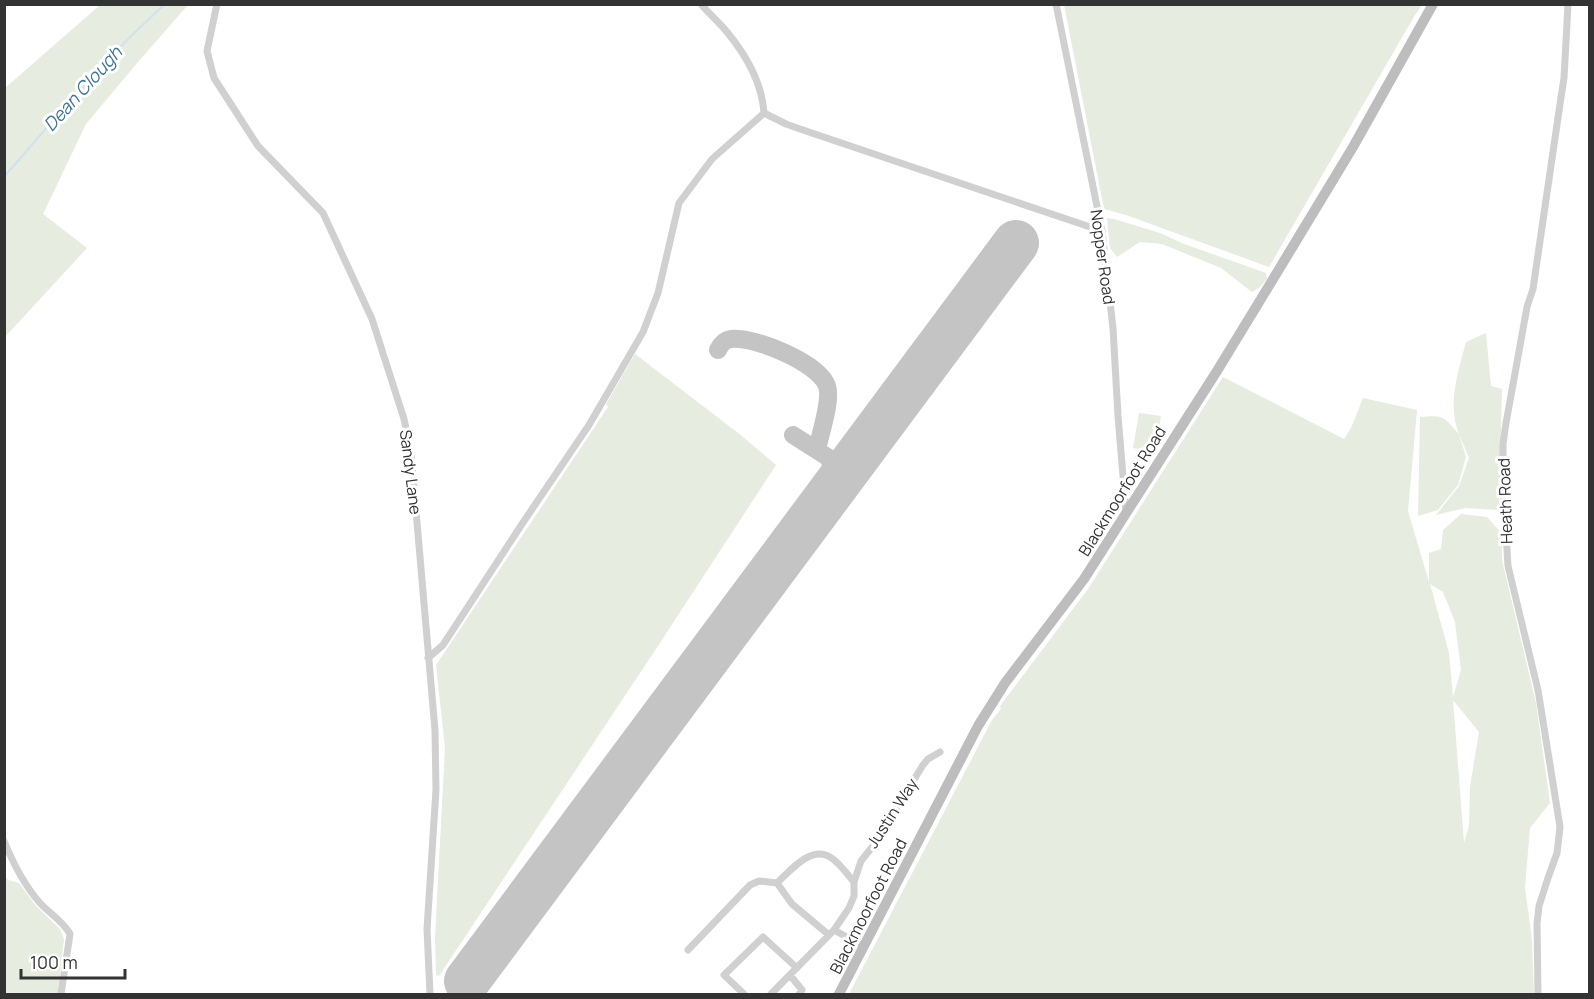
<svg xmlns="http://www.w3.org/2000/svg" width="1594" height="999" viewBox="0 0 1594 999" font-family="Manrope,sans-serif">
<rect width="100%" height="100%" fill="#fff"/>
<path fill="#e6ecdf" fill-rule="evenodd" d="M100,5H188L138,62L86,124L43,214L87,248L5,337V88Z
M1064,5V4L1422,5L1415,15L1269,267L1126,215L1104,209Z
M1107,218L1114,219L1160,233L1184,244L1266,273L1267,279L1260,287L1252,292L1221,268L1162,244L1140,242L1117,257L1110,248Z
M1486,333L1491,386L1502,389L1499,510L1465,508L1436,515L1459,486L1469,458L1459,434L1466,457L1458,485L1438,510L1418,516L1420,417C1446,415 1442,416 1459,434C1447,405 1458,372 1466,342Z
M635,354L742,436L776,465L654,652L439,976L436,975L435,938L445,748L436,665L608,407L606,404Z
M1223,377L1344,439L1351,428L1363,398L1417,410L1408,511L1429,582V553L1441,549L1443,530L1461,514L1487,517L1502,534V560L1536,703L1550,803L1530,828L1525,887L1532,940L1534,994H849L992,720L1001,709L1000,706L1088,589ZM1430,584L1443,592L1455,622L1461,670L1453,697L1449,653ZM1453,700L1479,732L1470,787L1469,826L1464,843Z
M1139,413L1161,416L1155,452L1133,448Z
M4,876L8,880L19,883L36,906L60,929L64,939L58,994H5Z"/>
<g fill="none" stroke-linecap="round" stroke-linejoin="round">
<path stroke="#cfe2ee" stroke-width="2" d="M4,177C56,117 106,57 165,4"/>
<path stroke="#c4c4c4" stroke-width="18" d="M718,350C721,344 724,340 731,339C754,336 819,363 827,386C832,400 820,434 817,450
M793,435L829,458L832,468L825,498"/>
<path stroke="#c4c4c4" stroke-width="46" d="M467,981L1016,243"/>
<path stroke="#d0d0d0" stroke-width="7" d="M217,4L207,51L214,78L258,146L323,213L372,319L404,419L411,453L435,730L436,790L427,929L430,994
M701,4C709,14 719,22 727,32C746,55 762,83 764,113
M1056,4L1102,231L1113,328L1118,416L1126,512
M764,113L786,124L800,129L1102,231
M428,658L443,645L522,524L589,425L643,332L658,293L679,203L712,159L764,113
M4,841C13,863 24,885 40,903C50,914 63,921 70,934L61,994
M777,883C790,871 811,845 830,857C839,862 847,874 854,882
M777,883L792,904L829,935
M834,930L863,946
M688,950L750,885L759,881L777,883
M790,975L802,990L799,994
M744,994L724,975L763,937L797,968
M771,994L834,930L849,908L854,896V882L861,861L873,846L923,765L928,759L940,752
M1538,994L1537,923L1539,906L1548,878L1557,853L1560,827L1538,690L1508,566L1503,483V444L1506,423L1527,307L1533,289L1560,104L1564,78L1568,4"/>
<path stroke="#bdbdbd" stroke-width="10" d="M839,994L978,726L1005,683L1084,579L1217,371L1264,294L1353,147L1433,4"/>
</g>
<g text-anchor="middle" stroke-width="6" stroke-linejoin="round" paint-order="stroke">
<g font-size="16" fill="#333" stroke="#fff">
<text transform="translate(1103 257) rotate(82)" y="6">Nopper Road</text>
<text transform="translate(411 472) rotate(83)" y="6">Sandy Lane</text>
<text transform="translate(1122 491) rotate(-58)" y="6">Blackmoorfoot Road</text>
<text transform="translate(1505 501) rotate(-92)" y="6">Heath Road</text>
<text transform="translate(892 813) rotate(-57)" y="6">Justin Way</text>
<text transform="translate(868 906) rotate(-63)" y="6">Blackmoorfoot Road</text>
</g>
<g font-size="18" font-style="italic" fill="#3f7597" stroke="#fff">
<text transform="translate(83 89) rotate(-48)" y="6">Dean Clough</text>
</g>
</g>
<rect width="1594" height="999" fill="none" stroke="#333333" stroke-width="12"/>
<path d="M21 969v9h104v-9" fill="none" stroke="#333333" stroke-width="3"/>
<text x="30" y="969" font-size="18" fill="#333333" stroke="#ffffff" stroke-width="4.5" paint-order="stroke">100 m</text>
</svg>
